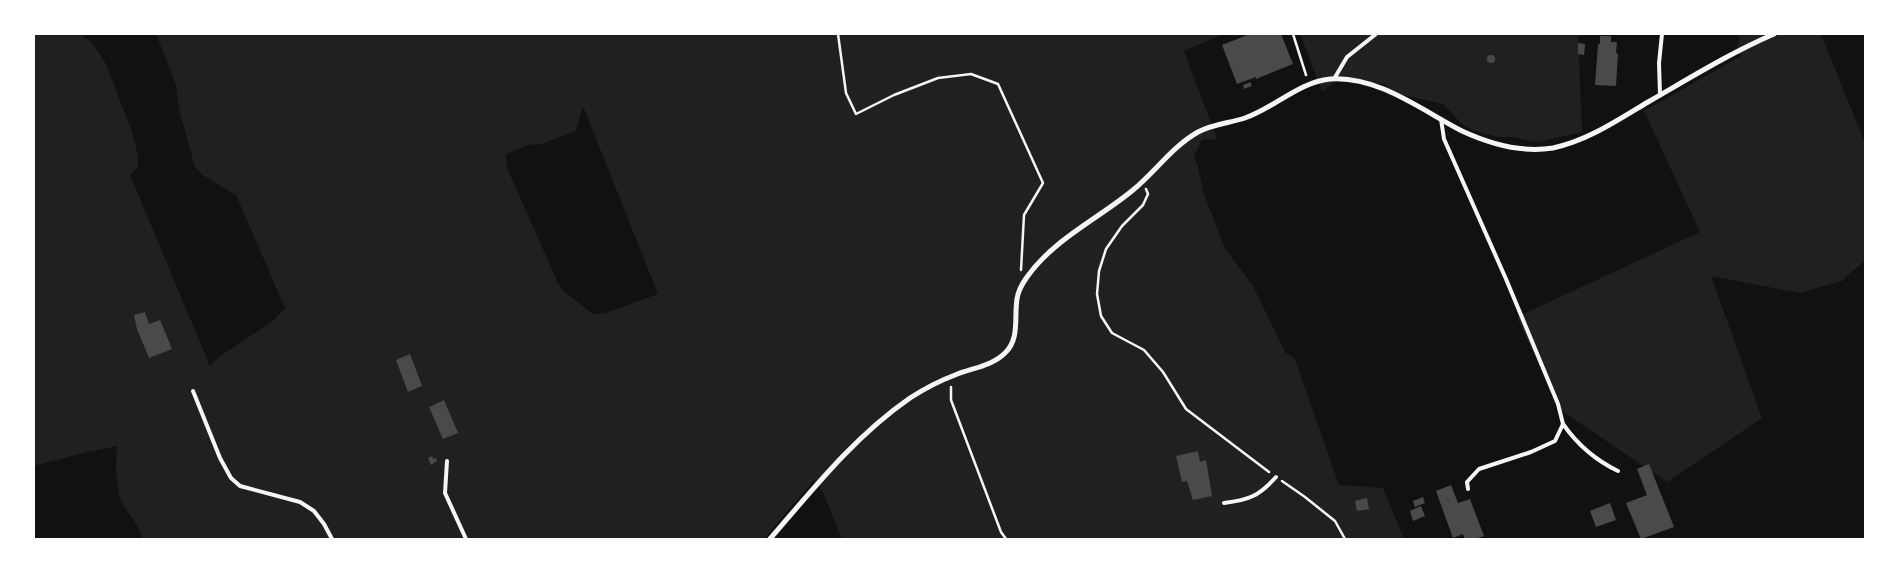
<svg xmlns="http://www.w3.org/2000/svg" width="1899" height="573" viewBox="0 0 1899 573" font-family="'Source Sans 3',sans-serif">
<rect width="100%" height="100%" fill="#111"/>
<path fill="#202020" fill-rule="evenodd" d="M34,34H81L93,44L106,64L132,132L138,156V167L130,175L210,366L219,357L273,321L285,308L236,195L204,176L195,167L179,109L176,85L156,34H1223L1184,51L1217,139L1202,140L1194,155L1198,166L1203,191L1224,247L1253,286L1285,352L1295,359L1339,485L1383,488L1404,539H842L823,492L814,480L764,539H143L137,525L123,505L119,494L116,470L117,446L83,453L34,466ZM583,106L658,294L605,313L593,314L563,291L557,281L507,168L506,154L529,145L541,144L576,131Z
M1300,34H1578L1582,132L1537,142L1513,137H1498L1475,131L1463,125L1443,104L1407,96L1394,92L1384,84L1336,81L1322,91Z
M1738,34H1821L1865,143V260L1842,281L1799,293L1711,276L1762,418L1667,482L1559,409L1517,317L1700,232L1644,111L1743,55L1735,54L1739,40Z"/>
<path fill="#4a4a4a" d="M1250,34H1281L1293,64L1256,79V77L1237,84L1222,45Z
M1600,36H1611V42H1617L1616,53L1618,54L1616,86L1595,85L1598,44H1600Z
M1578,43L1585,44L1584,55L1578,54Z
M1487 59a4 4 0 1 1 8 0a4 4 0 1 1-8 0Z
M1250,82L1252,86L1244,89L1243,85Z
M145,312L149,324L160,320L172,349L149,358L137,329L134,315Z
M410,354L422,386L408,392L396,360Z
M444,400L458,433L443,439L429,407Z
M1198,451L1200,462L1206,460L1212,496L1193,500L1187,481L1182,482L1176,456Z
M432,456L433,459L436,458L437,461L431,465L428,458Z
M1649,464L1674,527L1641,539L1626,503L1647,495L1637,469Z
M1451,485L1458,503L1470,499L1484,536L1475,539H1465L1463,534L1453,538L1436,491Z
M1423,497L1425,503L1415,507L1413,501Z
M1367,498L1369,509L1357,511L1355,501Z
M1610,503L1616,520L1596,527L1590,511Z
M1421,506L1425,516L1413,521L1410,511Z"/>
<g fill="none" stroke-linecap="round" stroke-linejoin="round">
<path stroke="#f5f5f5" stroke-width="2.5" d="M838,34L846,93L856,114L894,95L938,78L971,74L998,84L1043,183L1024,215L1021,270
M1293,34L1306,75
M1146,189L1148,194L1143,205L1122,226L1106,249L1099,271L1097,294L1101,316L1112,333L1144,350L1163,372L1186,409L1269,472
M951,387V400L1001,532L1006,539
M1282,481L1305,497L1335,521L1345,539"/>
<path stroke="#f5f5f5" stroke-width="4" d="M1334,79L1347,57L1376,34
M1660,95L1659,63L1662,34
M1441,119L1444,139L1506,279L1558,404L1563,424L1555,441L1531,452L1479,469L1467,482L1468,489
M193,391L220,458L231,478L240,486L300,502L314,511L324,524L332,539
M1563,424C1577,444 1595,460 1618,471
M447,461L445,493L466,539
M1224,503C1249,500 1259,496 1276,477"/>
<path stroke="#f5f5f5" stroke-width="5" d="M770,539C813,489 855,436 910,398C924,389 939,381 955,375C972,368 992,366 1005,353C1020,339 1014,317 1017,299C1018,291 1022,284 1027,277C1054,239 1098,219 1133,190C1155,172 1173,146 1198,132C1213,124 1230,123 1245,118C1274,108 1299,82 1330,79C1377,75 1423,111 1462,131C1490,144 1522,153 1553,148C1587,141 1618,120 1648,102C1690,78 1730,53 1774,34"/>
</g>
<rect width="1899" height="573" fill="none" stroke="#ffffff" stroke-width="70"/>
</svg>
